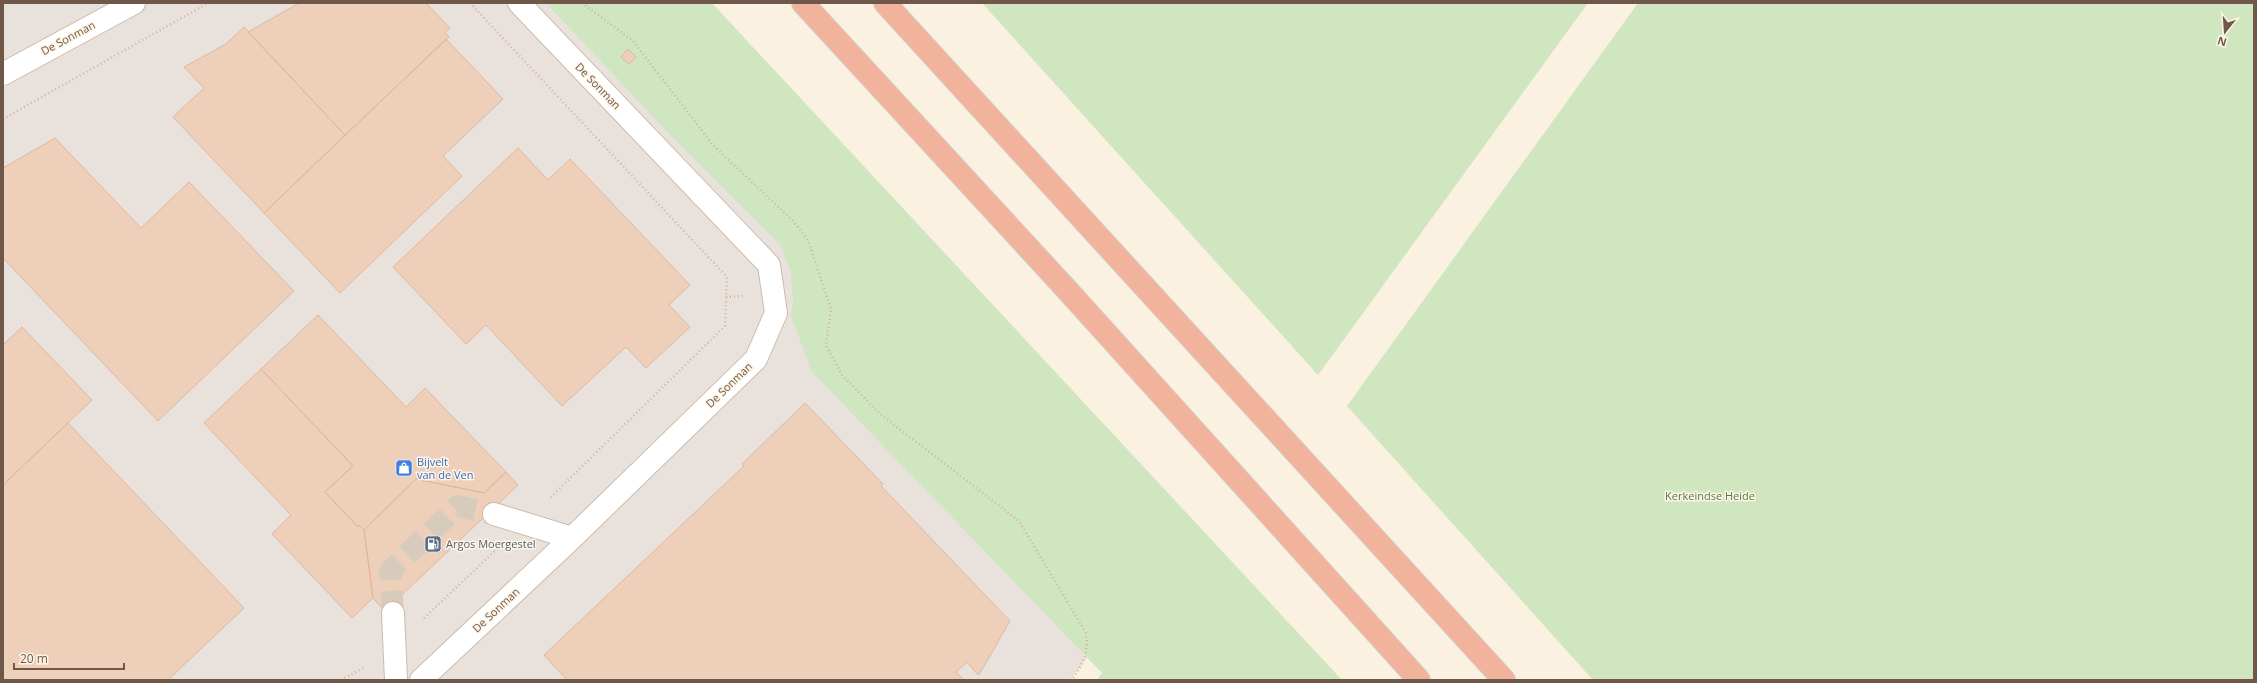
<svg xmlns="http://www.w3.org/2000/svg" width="2257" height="683" viewBox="0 0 2257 683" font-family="'Open Sans',sans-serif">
<rect width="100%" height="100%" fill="#faf1e1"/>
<path fill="#e9e2dc" d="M3,3H622L1177,542L1070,680H3Z"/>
<path fill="#cfe6c1" d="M546,3H712L1342,680H1097L1102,673L811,371L791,315L793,303L791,272L780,245L671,136Z
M982,3H1588L1318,375Z
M1638,3H2254V680H1593L1347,406Z"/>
<path fill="#eed0ba" stroke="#dfb79c" d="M299,3H426L450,28L445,32L449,37L345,135L248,32Z
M244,27L345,135L264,213L173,117L204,88L184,67L226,44Z
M446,39L503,99L443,156L462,176L340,293L264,213Z
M628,49L636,57L629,64L621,57Z
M55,138L141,228L189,182L294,291L158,421L3,258V168Z
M518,148L548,180L570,159L690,285L669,305L690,327L646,368L626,347L562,406L486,325L466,344L393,267Z
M318,315L406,407L425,388L506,472L484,493L416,479L364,530L359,525L358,527L325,492L353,466L261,369Z
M22,327L92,400L3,485V345Z
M261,369L353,466L325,492L358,527L359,525L364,530L373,598L352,618L272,534L291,515L204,423Z
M805,403L883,484L881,486L1010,621L980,673L978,675L967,662L956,672L964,680H567L544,655L744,466L742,464Z
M68,423L244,608L168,680H3V485Z
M506,472L518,485L385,611L373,598L364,530L416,479L484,493Z"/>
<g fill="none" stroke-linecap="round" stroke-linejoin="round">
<path stroke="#d7cbbb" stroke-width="22" stroke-dasharray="22 11" stroke-linecap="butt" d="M393,613L390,571L458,506L494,514"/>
<defs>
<path id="minor" d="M3,74L134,3
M494,514L572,538
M393,613L396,680
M421,680L572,538L756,359L776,313L769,265L519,3"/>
<path id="highway" d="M803,3L1069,292L1419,680
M885,3L1504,680"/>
</defs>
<use href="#minor" stroke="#ccbbab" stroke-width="24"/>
<use href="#highway" stroke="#d7d0cc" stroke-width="24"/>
<path stroke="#d2b39e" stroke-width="2.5" stroke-dasharray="1 3" stroke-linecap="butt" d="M470,3L727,277L725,326L549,499
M582,3L633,41L713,145L793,221L808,240L831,309L826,345L842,375L880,414L1019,521L1086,633C1089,653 1083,663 1072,680
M3,119L208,3
M726,297L743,296
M424,618L499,547
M341,680L365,667"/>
<use href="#minor" stroke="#fff" stroke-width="22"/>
<use href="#highway" stroke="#f1b39b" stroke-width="22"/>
</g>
<defs>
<symbol id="shop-square" viewBox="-11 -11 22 22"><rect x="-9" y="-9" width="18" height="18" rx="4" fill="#3f7fe0" stroke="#fef5e6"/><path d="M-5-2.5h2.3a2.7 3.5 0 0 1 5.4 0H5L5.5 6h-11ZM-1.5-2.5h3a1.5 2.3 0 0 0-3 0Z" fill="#fff"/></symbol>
<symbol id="fuel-square" viewBox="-11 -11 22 22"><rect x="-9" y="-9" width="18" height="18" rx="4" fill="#5c6f8a" stroke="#fef5e6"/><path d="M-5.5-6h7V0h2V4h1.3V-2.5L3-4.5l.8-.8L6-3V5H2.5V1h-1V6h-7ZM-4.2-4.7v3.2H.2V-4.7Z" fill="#fff"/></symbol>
</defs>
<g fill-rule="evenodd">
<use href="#shop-square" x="394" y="458" width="20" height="20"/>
<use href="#fuel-square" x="423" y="534" width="20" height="20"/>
</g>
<g text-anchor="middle" stroke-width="3" stroke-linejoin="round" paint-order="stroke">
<g font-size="11" fill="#6f584a" stroke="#fef5e6">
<text transform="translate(68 38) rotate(-28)" y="4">De Sonman</text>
<text transform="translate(598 86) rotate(46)" y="4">De Sonman</text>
<text transform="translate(729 385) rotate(-44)" y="4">De Sonman</text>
<text transform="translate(496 610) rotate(-43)" y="4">De Sonman</text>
</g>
<g font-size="11" fill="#366cbe" stroke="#fef5e6" text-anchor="start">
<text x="417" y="466">Bijvelt<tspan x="417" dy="13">van de Ven</tspan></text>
</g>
<g font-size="11" fill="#547a45" stroke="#fef5e6">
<text x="1710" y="500">Kerkeindse Heide</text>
</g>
<g font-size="11" fill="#4e5e75" stroke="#fef5e6" text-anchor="start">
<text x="446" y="548">Argos Moergestel</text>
</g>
</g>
<rect width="2257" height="683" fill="none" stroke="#6f584a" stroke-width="8"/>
<g transform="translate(2225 32) rotate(197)" stroke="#fef5e6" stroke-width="3" paint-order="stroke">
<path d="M0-3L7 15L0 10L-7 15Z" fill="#6f584a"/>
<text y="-6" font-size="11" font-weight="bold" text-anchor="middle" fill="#6f584a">N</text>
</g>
<path d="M14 663v6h110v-6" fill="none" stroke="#6f584a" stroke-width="2"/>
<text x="20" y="663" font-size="12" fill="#6f584a" stroke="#fef5e6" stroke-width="3" paint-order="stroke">20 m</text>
</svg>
